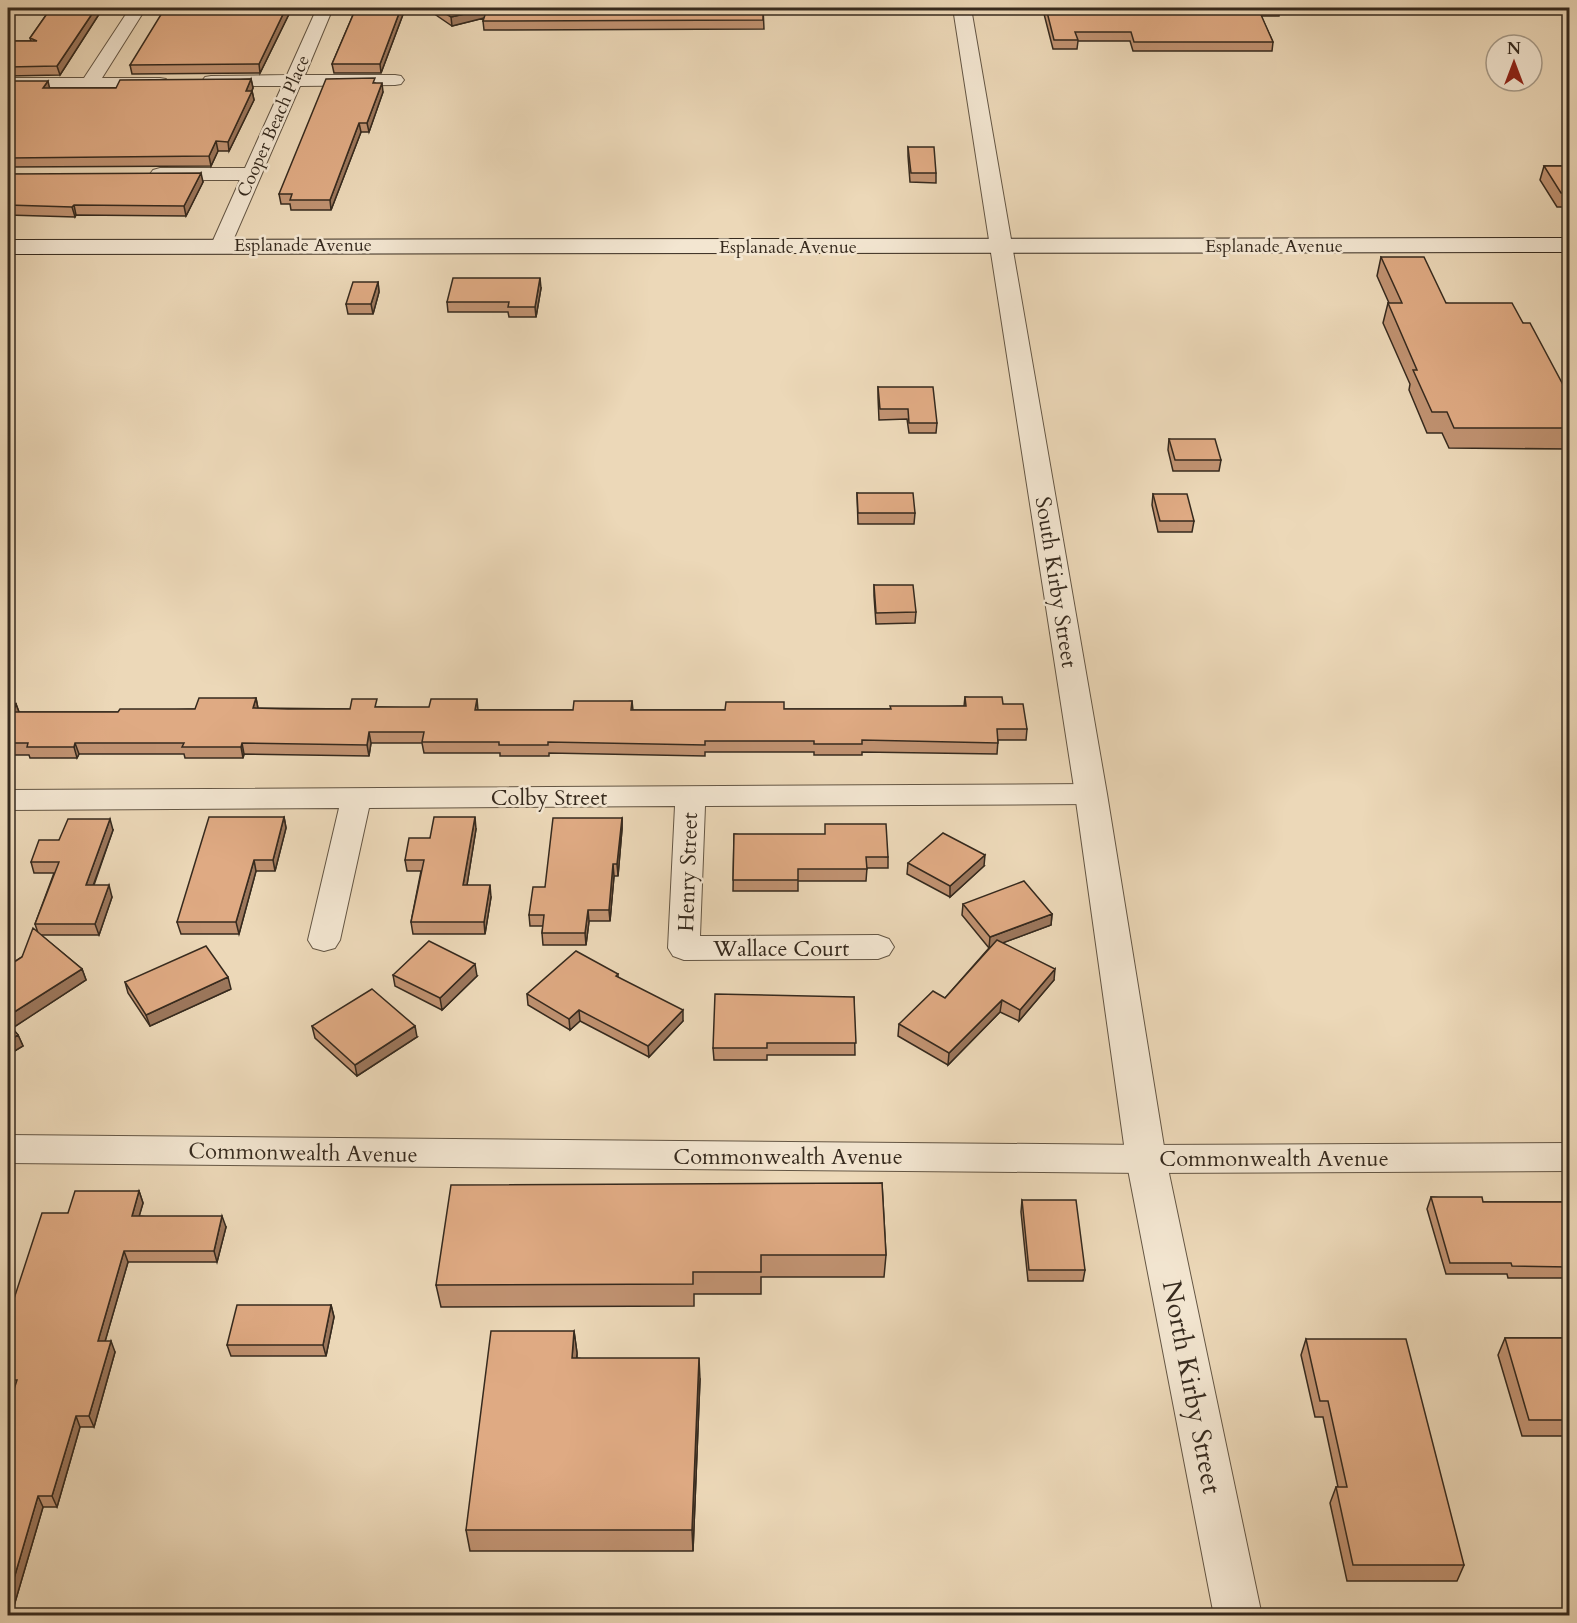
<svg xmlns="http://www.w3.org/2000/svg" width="1577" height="1623" viewBox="0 0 1577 1623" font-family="Cardo,serif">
<rect width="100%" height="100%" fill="#ecd8b8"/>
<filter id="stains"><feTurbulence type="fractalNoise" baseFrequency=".00333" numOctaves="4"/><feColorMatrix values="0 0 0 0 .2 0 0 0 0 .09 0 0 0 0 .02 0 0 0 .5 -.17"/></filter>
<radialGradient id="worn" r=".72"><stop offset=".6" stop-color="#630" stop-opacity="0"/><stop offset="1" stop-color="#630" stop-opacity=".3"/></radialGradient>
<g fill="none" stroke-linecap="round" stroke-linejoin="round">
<defs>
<path id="minor" d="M130,8H146L102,78H160L166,79L169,83L166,87L8,88V78H84Z
M317,8H333L305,75H395L401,76L404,80L401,84L395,85L300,86L231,245L228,249L221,251L214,249L211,245L240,180H160L153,178L150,174L153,170L160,168H245L282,86H211L205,85L202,81L205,77L211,76L287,75Z
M716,8H792L784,13L723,14L717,13Z
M1091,784L1102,787L1106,794L1102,801L1091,804L705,806L700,936L878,935L889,939L894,947L889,955L878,959L684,960L673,956L668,948L675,806L369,808L340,940L335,948L324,951L313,948L308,940L339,808L8,810V790Z
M8,1135L1146,1145L1570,1143V1171L1146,1173L8,1163Z"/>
<path id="tertiary" d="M953,8H971L1107,794L1166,1159L1262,1616H1214L1126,1159L1075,794Z"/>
<path id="secondary" d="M1570,238V252L8,254V240Z"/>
</defs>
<use href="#minor" stroke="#645644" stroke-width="2"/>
<use href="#tertiary" stroke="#645644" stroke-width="2"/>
<use href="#secondary" stroke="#362a1e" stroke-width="2"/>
<use href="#minor" fill="#f3e6d1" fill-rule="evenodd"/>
<use href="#tertiary" fill="#f3e6d1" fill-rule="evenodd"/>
<use href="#secondary" fill="#f3e6d1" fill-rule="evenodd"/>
</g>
<path fill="#c09271" stroke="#362a1e" stroke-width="1.5" d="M51,8H103L60,75L8,76V41H31L30,38Z
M292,8L260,73L132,74L130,65Z
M356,8H763L764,29L484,30L483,21L484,18L452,26L427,9H405L381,73H334L332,64Z
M1038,8H1280L1279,16H1261L1273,42L1272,51H1133L1130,41H1078L1077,49H1053L1043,10H1038Z
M251,79L253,88L252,91L254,100L229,151H218L211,166L8,167V81L49,88H112Z
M375,83L383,92L369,132H361L331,210H291L290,204H281L279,194Z
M908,147L936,173V183L910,182L908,156Z
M1544,166H1569V207H1557L1540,180Z
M8,174L203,182L186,216L76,215L75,217L8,215Z
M1381,257L1446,303L1523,323L1569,396V449L1449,448L1442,433H1427L1409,390L1410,384L1383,323L1388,303H1389L1377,276Z
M378,282L379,292L373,314H348L346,304Z
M541,288L536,317H509L508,312H448L447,302Z
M878,387L937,423L936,433H909L907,419L879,420L878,397Z
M1169,439L1221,460L1219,471H1173L1168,450Z
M857,493L915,513L914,524H858Z
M1153,494L1194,521L1192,532H1158L1152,505Z
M874,585L916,612L915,623L876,624L874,596Z
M965,697L1003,704L1027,729L1026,740H998L997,754L862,752V755H814V752H705V756L549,753V756H500V753H424L422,743H371L369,756L244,754L243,758H185L184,754H79L77,758H30L29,755H8V704H16L19,712H118L195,709L256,698L258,708L350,709L379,707L478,710H573L632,701L633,710H725L784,709H890L964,706Z
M284,817L286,828L275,871H256L239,934H181L177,922Z
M622,818V829L618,876H614L610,921H589L586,945H543L542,933L543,926H530L529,915L545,887Z
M476,829L467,885L491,897L485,934H413L411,922L421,871H407L405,860L430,838Z
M113,830L94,885L112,897L99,935H41L82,969L86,980L12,1028L18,1035L23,1046L8,1055V966L22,957L38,933L35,924L54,873H34L31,862L59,840Z
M734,834L888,857V868H867L866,881H798V891H733Z
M908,863L984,866L950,897L907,874Z
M963,904L1052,914L1051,925L1002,943L1054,980L1019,1021L1000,1012L948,1065L898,1036L899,1024L945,998L989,948L962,915Z
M618,974V977L683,1021L649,1057L580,1021L570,1030L528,1005L527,994Z
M393,975L477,976L442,1010L395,986Z
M125,982L231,989L150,1026L128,993Z
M854,997L855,1055H767V1060H714L713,1048Z
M312,1026L417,1037L357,1076L315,1038Z
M882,1183L886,1255L884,1277H761V1294H694V1306L441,1307L436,1285Z
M139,1191L143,1203L139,1216L226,1227L217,1262H128L105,1341L115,1352L94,1427H80L57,1507H43L11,1616L13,1391H8V1317L68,1213Z
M1431,1197L1483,1202H1569V1278H1508L1507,1274H1446L1427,1209Z
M1022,1200L1085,1270L1083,1281H1028L1021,1212Z
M331,1305L334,1317L326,1356H231L227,1345Z
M574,1331L577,1353V1358L700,1379L693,1551H470L466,1530Z
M1505,1338H1569V1436H1522L1498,1355Z
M1306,1339L1464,1565L1457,1581H1347L1330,1503L1336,1487H1338L1323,1417H1315L1301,1355Z"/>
<path fill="#9c775c" stroke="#362a1e" stroke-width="1.5" d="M96,8H103L60,75L57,66Z
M286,8H292L260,73L259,64Z
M401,8H405V9L381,73L380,64Z
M487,9L488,17L452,26L451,17Z
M251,79L253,88L247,100L246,91Z
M48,81L50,90L43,88Z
M382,83L383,92L369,132L367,123Z
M252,91L254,100L229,151L228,142Z
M359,123L361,132L331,210L330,200Z
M216,141L218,151L211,166L209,156Z
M201,173L203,182L186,216L184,206Z
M74,205L76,215L75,217L72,207Z
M540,278L541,288L536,317L535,307Z
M378,282L379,292L373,314L371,304Z
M256,698L258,709L253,708Z
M477,699L478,710H475Z
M16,704L20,715L13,712Z
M369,732L371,743L369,756L367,745Z
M75,743L79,754L77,758L74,747Z
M242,743L244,754L243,758L241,747Z
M284,817L286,828L275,871L273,860Z
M475,817L476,829L465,897L463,885Z
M622,818V829L618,876L617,864Z
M110,819L113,830L89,897L86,885Z
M985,855L984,866L950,897V886Z
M254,860L256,871L239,934L236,922Z
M613,864L614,876L610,921L609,910Z
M109,885L112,897L99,935L95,924Z
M490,885L491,897L485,934L484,922Z
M588,910L589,921L586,945L585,933Z
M1052,914L1051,925L989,948L990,937Z
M475,964L477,976L442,1010L440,998Z
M82,969L86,980L8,1031V1016Z
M1055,969L1054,980L1019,1021L1020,1010Z
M228,977L231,989L150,1026L146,1015Z
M1002,1000L1000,1012L948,1065L949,1053Z
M579,1010L580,1021L570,1030L569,1019Z
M683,1010V1021L649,1057L648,1046Z
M415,1026L417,1037L357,1076L355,1065Z
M18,1035L23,1046L8,1055V1041Z
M139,1191L143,1203L136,1227L132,1216Z
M222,1216L226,1227L217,1262L214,1251Z
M124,1251L128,1262L102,1352L98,1341Z
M331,1305L334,1317L326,1356L323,1345Z
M574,1331L577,1353L575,1379L572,1358Z
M111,1341L115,1352L94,1427L89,1416Z
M699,1358L700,1379L693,1551L692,1530Z
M76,1416L80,1427L57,1507L52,1496Z
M38,1496L43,1507L11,1616H8V1599Z"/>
<path fill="#dfaa83" stroke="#362a1e" stroke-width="1.5" d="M51,8H96L57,66L8,67V41H37L30,38Z
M165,8H286L259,64L130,65Z
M356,8H401L380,64H332Z
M436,8H763V20L483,21L487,9L451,17Z
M1046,8H1258L1273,42H1134L1131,32H1075L1078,40H1054Z
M375,78L373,83H382L367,123H359L330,200H290L292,194H279L326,79Z
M251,79L246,91H252L228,142L216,141L209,156L8,158V81H48L43,88H116L120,80Z
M908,147H934L936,173H911Z
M1544,166H1569V193H1561Z
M201,173L184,206L74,205L72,207L8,205V174Z
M1381,257H1424L1446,303H1512L1523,323H1530L1569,396V428H1454L1447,412H1432L1413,370H1417L1388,303H1402Z
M453,278H540L535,307H508L509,302H447Z
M353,282H378L371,304H346Z
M878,387H933L937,423H909L908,409H880Z
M1169,439H1215L1221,460H1175Z
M857,493H913L915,513H858Z
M1153,494H1187L1194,521H1160Z
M874,585H913L916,612L876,613Z
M965,697H1002L1003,704H1023L1027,729H997L998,743L862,740V744H814V741H705V745L548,742V745H499V742H422L424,732H369L367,745L242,743L241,747H182L184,743H75L74,747H27L28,743H8V704H16L13,712H118L120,709H195L199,698H256L253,708L288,709H350L352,699H377L375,707H429L431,699H477L475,710H573L574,701H632L631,710H725L726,702H784V709H891L890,706H966Z
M209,817H284L273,860H254L236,922H177Z
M434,817H475L463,885H490L484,922H411L424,860H405L409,838H430Z
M553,818H622L617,864H613L609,910H588L585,933H542L544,915H529L533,887H545Z
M68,819H110L86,885H109L95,924H35L59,862H31L39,840H59Z
M825,824H886L888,857H866L867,869H798V880H733L734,834H825Z
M943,833L985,855L950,886L908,863Z
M1024,881L1052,914L990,937L963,904Z
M33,928L82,969L8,1016V966L22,957Z
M997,940L1055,969L1020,1010L1002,1000L949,1053L899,1024L933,991L945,998Z
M429,941L475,964L440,998L393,975Z
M206,946L228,977L146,1015L125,982Z
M576,951L618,974L616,976L683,1010L648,1046L579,1010L569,1019L527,994Z
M372,989L415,1026L355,1065L312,1026Z
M715,994L854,997L856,1043H767V1048H713Z
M8,1023L18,1035L8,1041Z
M882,1183L886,1255H761V1272H693V1284L436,1285L451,1185Z
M75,1191H139L132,1216H222L214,1251H124L98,1341H111L89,1416H76L52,1496H38L8,1599V1408L17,1380H8V1317L42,1213H68Z
M1431,1197H1482L1483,1202H1569V1267L1512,1266L1511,1263H1450Z
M1022,1200H1076L1085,1270H1029Z
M237,1305H331L323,1345H227Z
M491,1331H574L572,1358H699L692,1530H466Z
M1505,1338H1569V1420H1529Z
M1306,1339H1406L1464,1565H1353L1336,1487H1347L1328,1401H1320Z"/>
<g text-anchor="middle" stroke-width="5" stroke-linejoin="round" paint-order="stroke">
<g font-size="18" fill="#362a1e" stroke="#f3e6d1">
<text transform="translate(273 126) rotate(-66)" y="6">Cooper Beach Place</text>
<text x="303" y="251">Esplanade Avenue</text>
<text x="1274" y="252">Esplanade Avenue</text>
<text x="788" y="253">Esplanade Avenue</text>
</g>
<g font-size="22" fill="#362a1e" stroke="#f3e6d1">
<text transform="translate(1057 582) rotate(81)" y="8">South Kirby Street</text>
<text x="549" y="805">Colby Street</text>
<text transform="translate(687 872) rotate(-88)" y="8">Henry Street</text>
<text x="781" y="956">Wallace Court</text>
<text transform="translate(303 1152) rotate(1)" y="8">Commonwealth Avenue</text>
<text x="788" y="1164">Commonwealth Avenue</text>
<text x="1274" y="1166">Commonwealth Avenue</text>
</g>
<g font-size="27" fill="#362a1e" stroke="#f3e6d1">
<text transform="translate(1192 1387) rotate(79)" y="9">North Kirby Street</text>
</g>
</g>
<rect width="1577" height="1623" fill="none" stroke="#ecd8b8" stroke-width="30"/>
<rect x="9" y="9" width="1559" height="1605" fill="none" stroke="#362a1e" stroke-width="3"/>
<rect x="15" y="15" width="1547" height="1593" fill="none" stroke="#362a1e" stroke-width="1.5"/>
<g transform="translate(1514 63)"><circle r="28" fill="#f3e6d1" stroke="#a79b89" stroke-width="1.5"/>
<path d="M0-4.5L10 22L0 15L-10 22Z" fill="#8f2418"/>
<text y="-9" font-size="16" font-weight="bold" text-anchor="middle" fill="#362a1e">N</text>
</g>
<rect width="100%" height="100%" filter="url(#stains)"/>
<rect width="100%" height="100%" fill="url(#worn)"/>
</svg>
